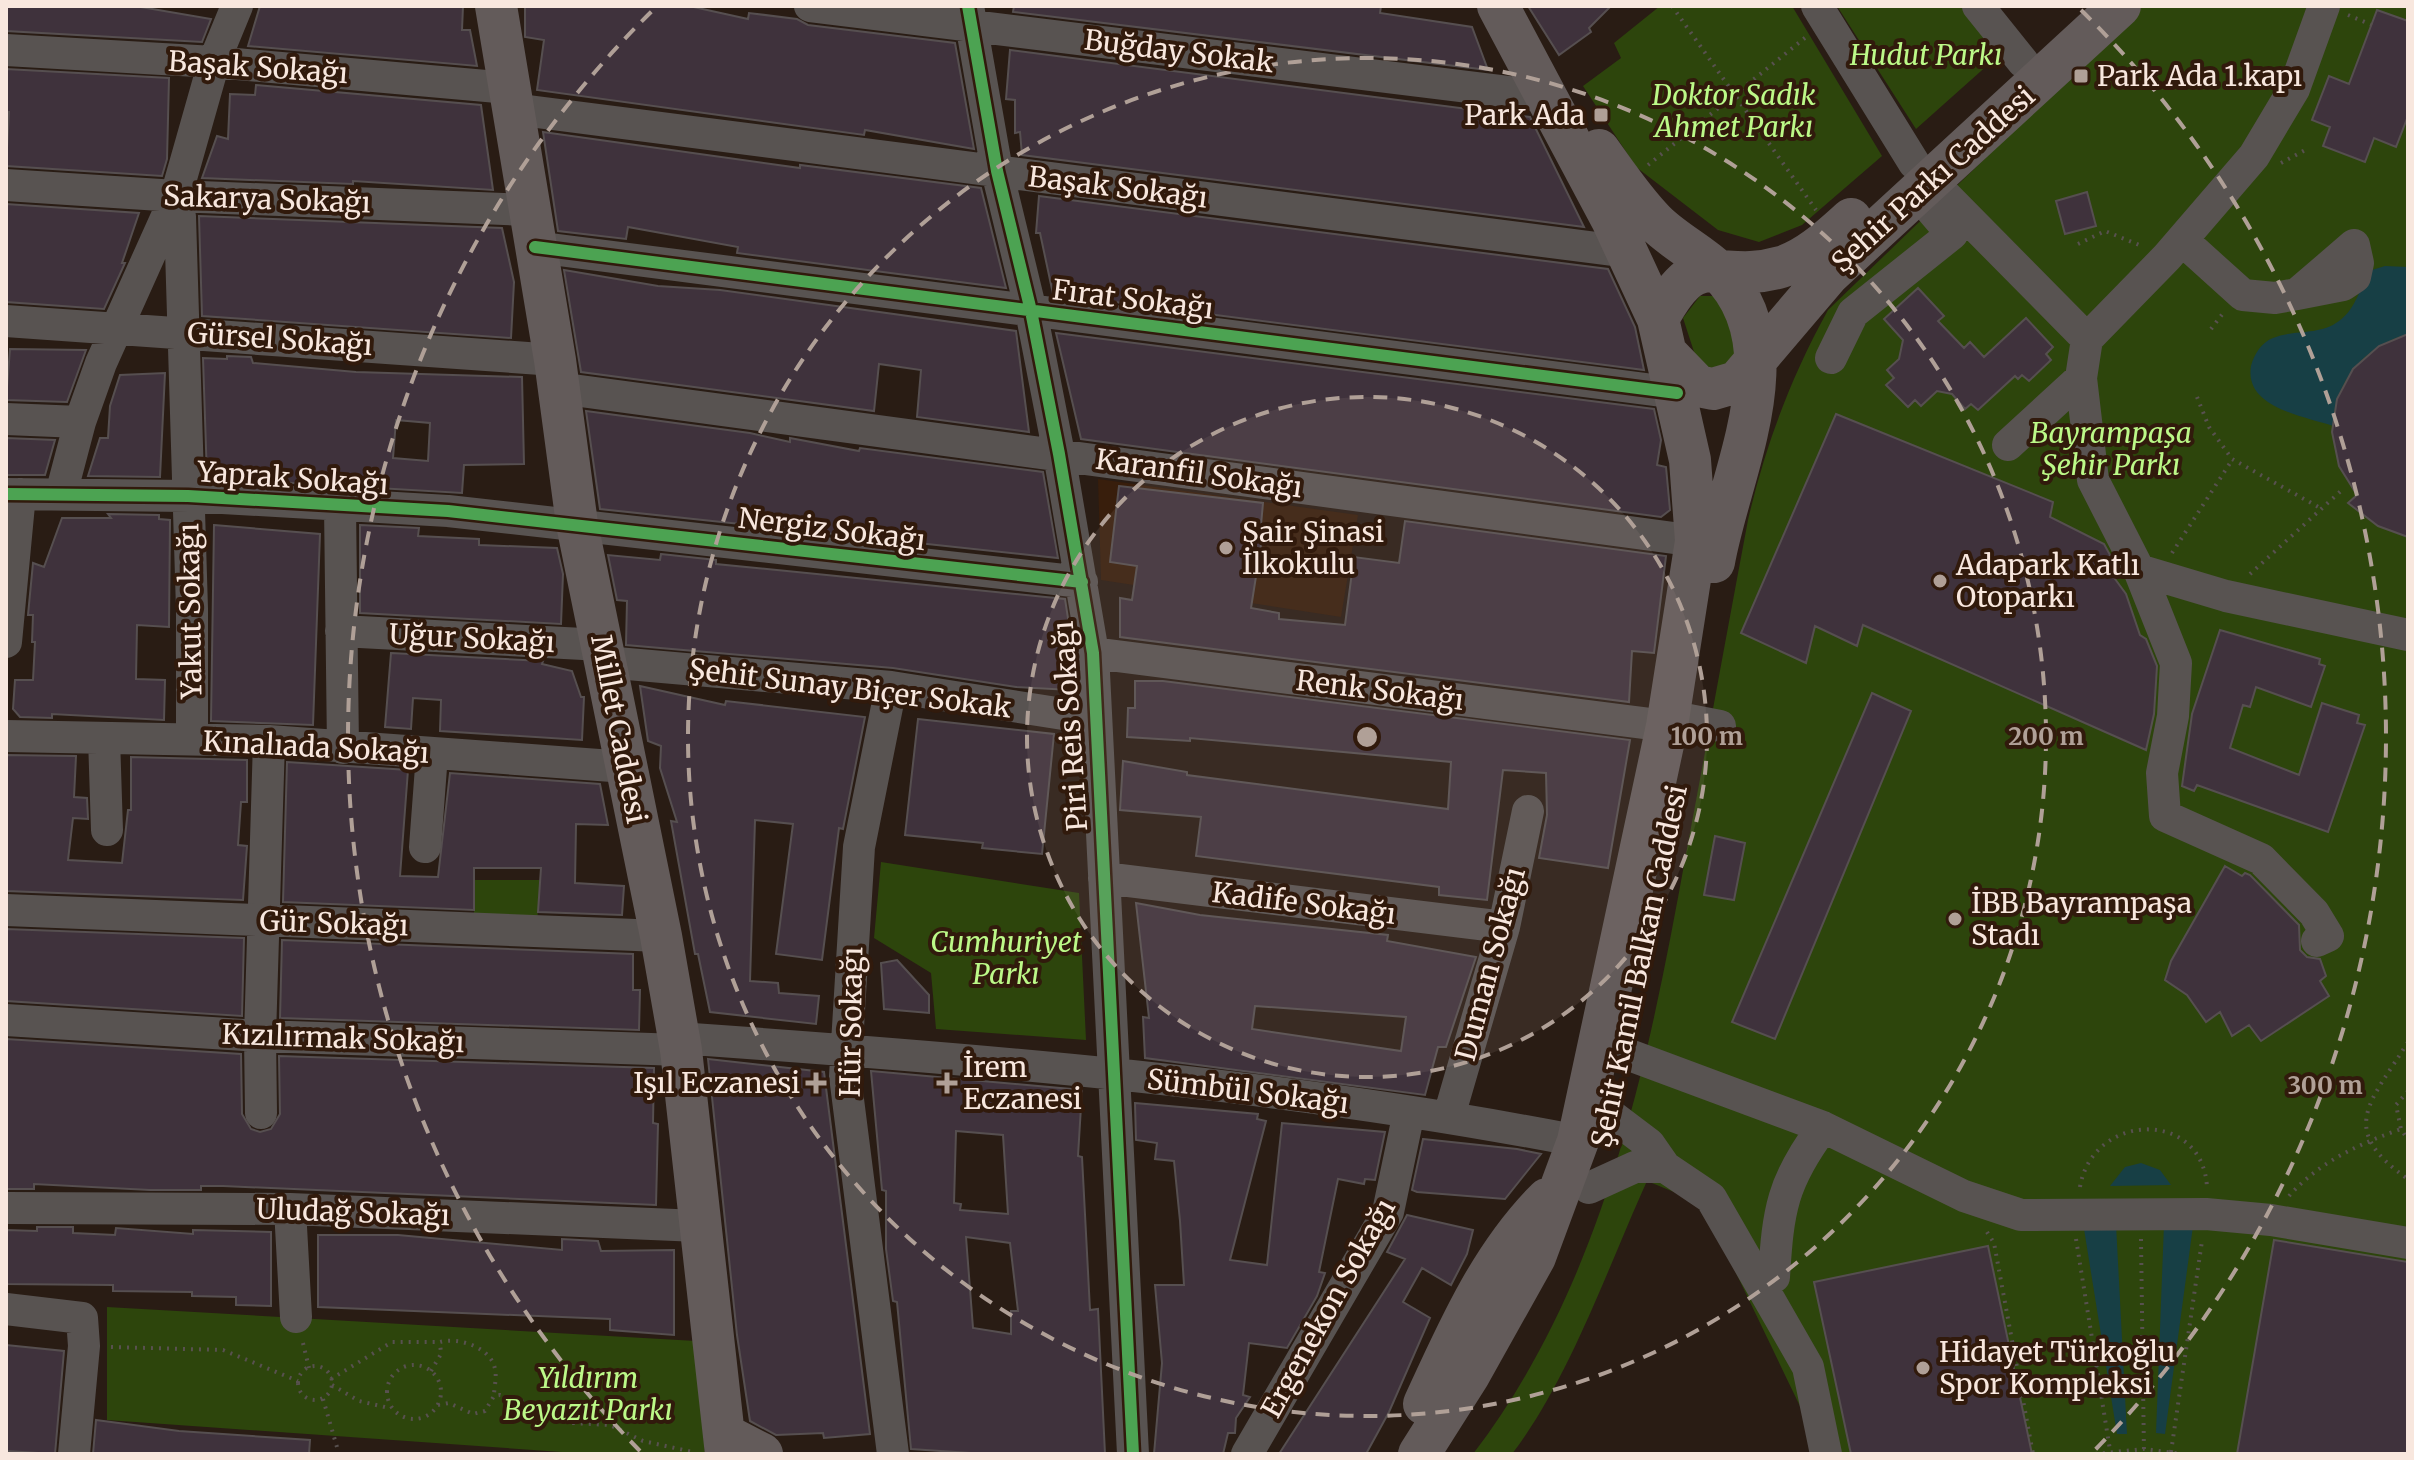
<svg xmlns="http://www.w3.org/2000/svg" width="2414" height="1460" viewBox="0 0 2414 1460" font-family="Merriweather,serif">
<rect width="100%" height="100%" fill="#291c14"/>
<path fill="#381e0c" d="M1098,479L1358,515L1341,617L1101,580Z"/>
<path fill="#2d450c" d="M1660,6H1792L1882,156L1802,225L1759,242L1718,230L1636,167L1583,86L1621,58L1614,43Z
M1837,6H1961L1999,55L1916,129Z
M2143,6H2408V1454H1812L1809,1425L1713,1225L1691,1199L1647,1181C1608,1267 1569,1380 1512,1454H1473C1605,1281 1648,1063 1686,854C1707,743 1727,631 1748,520C1765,446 1791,377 1828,310Z
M1700,296H1714L1724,303L1737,358L1714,371L1697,361L1683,318Z
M881,862L1079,893L1086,1040L936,1029L931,973L874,938Z
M474,880H540L537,925L474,915Z
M107,1307L696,1341L705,1454H590L107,1420Z"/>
<path fill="#173f45" d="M2385,266L2408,267V334C2365,346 2335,380 2333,426C2304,416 2244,408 2251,366C2254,354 2262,342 2273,338C2295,329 2319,336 2339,321C2357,308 2359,287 2372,270Z
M2141,1163L2160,1170L2171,1185L2110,1186L2125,1167Z
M2116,1224L2127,1434H2117L2084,1229Z
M2164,1224L2193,1226L2165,1434L2156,1433Z"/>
<path fill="#3f323c" stroke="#564f50" stroke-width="2" fill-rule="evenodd" d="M6,6H135L211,19L202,42L6,31Z
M260,6H463L462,30H470L477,66L248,46Z
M525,6H689L748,19L749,13L797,19L808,25L955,43L974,149L865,130L864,135L537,90L544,40L525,37Z
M1014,6H1381L1380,13L1472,27L1488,70L1013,12Z
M1528,6H1611L1589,28L1591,32L1559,55Z
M2377,10L2408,21V116L2396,147L2374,138L2365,162L2323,146L2330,127L2312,120L2329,76L2349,84Z
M1010,50L1530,117L1584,227L1022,155L1020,132L1015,133V100L1006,99Z
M6,69L169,78L167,159L162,176L6,166L9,112H6Z
M256,85L481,105L493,190L353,181V184L202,178L217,136L228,139L230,94L255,95Z
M543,132L800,168V165L981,188L1006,288L737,253L738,247L628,227L626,239L558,231Z
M2087,192L2096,226L2065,234L2056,201Z
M1039,196L1608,269L1635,327L1644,370L1053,294L1040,233H1036Z
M6,204L139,213L122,263H125L104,309L6,302Z
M199,216L502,228L514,282L511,338L202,316Z
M564,270L658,286L720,290L1016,331L1029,432L917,417L921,370L879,364L874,411L581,372Z
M1918,288L1944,316L1938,321L1964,348L1970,342L1984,357L2026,318L2053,347L2046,354L2051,360L2029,381L2022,375L2018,379L2015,376L1978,410L1971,404L1965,409L1952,394L1937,391L1921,406L1915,400L1908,407L1886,385L1894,378L1887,370L1899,359L1903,340L1884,319Z
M1056,333L1654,409L1661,440L1657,465L1666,467L1670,510L1661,517L1081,439Z
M2408,334V537L2378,526L2348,503L2357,495L2339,466L2332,432L2337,399L2353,369L2379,346Z
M10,349L86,350L67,402L6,400Z
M227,356L251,357L253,363L356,372L522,377L524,464L464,465L462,493L207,478L203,358L227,359ZM396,420L430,423L428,461L393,458Z
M165,373L160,477L88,476L100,438H108L110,406L120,375Z
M586,411L750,433L790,442V438L859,451L860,448L1043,472L1058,558L600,509Z
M1836,414L2053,502L2050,517L2104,544L2110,555L2107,568L2126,594L2140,635L2146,639L2157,666L2154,714L2146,750L1863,625L1857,646L1815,626L1806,663L1741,633Z
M6,438L55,440L45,475H6Z
M1119,486L1263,503L1261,525L1264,526L1251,608L1279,613V619L1345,625L1354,557L1399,563L1405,521L1666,556L1654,653L1632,651L1629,702L1120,637V598L1132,600L1137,566L1110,562Z
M108,514L159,515V519L170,520L169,627L137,625L136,679L165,680L164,720L52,714V718L20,717L13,709L15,680H33L35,642H32L33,615H28L33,563L44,567L62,518H111Z
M214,525L320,534L313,725L211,721Z
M360,525L419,528L418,536L479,539V545L557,548L563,574L561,624L360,613Z
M661,554L716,560V564L1065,599L1072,644L1070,690L1016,687L893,668L626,645L627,601L617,600L608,555L660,560Z
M2220,630L2320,659L2319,664L2325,666L2311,707L2256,687L2250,707L2243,705L2230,748L2299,775L2322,703L2359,715L2357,723L2365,725L2328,832L2197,785L2194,791L2182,786L2192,714Z
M391,653L543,661L542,664L572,671L581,697H584L582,740L440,731L441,700L413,698L411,729L385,727Z
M1135,681H1163L1630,740L1608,868L1539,858L1547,815L1546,773L1503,770L1487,900L1439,895V887L1196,856L1201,817L1120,810L1123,761L1187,772V775L1448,809L1451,762L1190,738V741L1127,737L1128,708H1135Z
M640,686L725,705L726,701L865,717L843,829L839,828L822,960L776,954L793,824L755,820L750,981L778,983L779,993L819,996L816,1024L710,1012L698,954H695L671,821L677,822L660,768L661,746L648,741Z
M1872,693L1911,711L1775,1039L1732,1022Z
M918,719L1054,734L1042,854L982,848L983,843L905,835Z
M6,755L76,756L74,797L87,798L88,819L73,818L68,860L122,863L128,810H131V757L247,760V802H241L238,845L247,846L243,900L6,891Z
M287,762L408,770L400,876L438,877L450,773L600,784L608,825L576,824L575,883L624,886L622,915L538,912L541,868H474V910L283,902Z
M1715,836L1745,843L1734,900L1704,895Z
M2225,866L2242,876L2245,873L2250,875L2299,925L2300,950L2307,957L2320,959L2326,976L2320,981L2329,996L2261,1041L2249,1025L2232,1036L2220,1012L2206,1022L2187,995L2165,980L2171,961Z
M1136,903L1200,915L1388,935L1387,941L1476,957L1446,1047H1438L1425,1095L1145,1058L1143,1017L1149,1018ZM1255,1006L1406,1017L1401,1051L1252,1029Z
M6,929L244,938L242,1016L6,1001Z
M282,940L633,954V990H640L639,1030L280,1018Z
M897,960L929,995V1013L884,1009L881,963Z
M6,1039L241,1054L242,1114L251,1129L260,1132L271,1129L280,1114L279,1056L654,1068L653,1123L658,1124L656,1205L223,1186H201V1190H150L34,1184V1189H6Z
M708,1059L824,1072L870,1434L824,1438L823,1433L776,1435L750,1421L737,1335Z
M871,1071L1082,1090L1078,1156L1082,1157L1090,1310L1098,1309L1105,1454H986L911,1449L897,1302L893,1301L886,1249V1191L882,1190ZM956,1131L1003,1135L1008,1214L960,1210L961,1204L954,1203ZM966,1237L1010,1243L1018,1311H1011V1334L973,1328Z
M1135,1103L1258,1114L1257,1119L1266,1121L1230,1260L1267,1265L1282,1123L1385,1132L1375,1180L1365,1179L1364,1184L1338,1179L1319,1272L1325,1273L1317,1296L1287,1348L1249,1343L1243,1395L1250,1397L1236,1418L1235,1433H1228L1223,1454H1154L1162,1363L1155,1285H1184L1180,1221L1174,1161L1155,1159L1157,1143L1136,1140Z
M1423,1139L1517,1149L1541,1154L1505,1199L1417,1192L1412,1190Z
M1407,1215L1473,1230L1467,1254L1451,1285L1422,1268L1403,1302L1430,1318L1389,1412L1366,1454H1279L1405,1259L1387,1252Z
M37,1227H73V1233L115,1235L116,1228L193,1234V1230L271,1232V1306L236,1305V1297L192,1296V1292L113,1291V1285L6,1284V1230L37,1231Z
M318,1235H398L562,1250V1239L598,1241L601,1251L674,1250V1335L610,1330V1319L318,1307Z
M2274,1240L2408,1262V1454H2237Z
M1988,1246L2032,1454H1851L1814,1282Z
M6,1345L64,1351L55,1454L6,1451Z
M96,1420L179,1431L310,1440L309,1454H93Z"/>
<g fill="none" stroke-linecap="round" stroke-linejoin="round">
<path stroke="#58514f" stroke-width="4" stroke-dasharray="2 6" stroke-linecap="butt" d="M1672,6L1816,210
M2348,15L2372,25
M2281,163L2307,149
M1648,165L1806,37
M2078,244L2105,231L2142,246
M2211,329L2224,312
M2197,397L2209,427L2232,459L2322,509
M2172,553L2232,460
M2250,574L2342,490
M2408,1042C2371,1102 2336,1129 2408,1179
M2408,1091L2396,1105L2401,1129L2408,1140
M2080,1187C2093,1111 2204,1109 2207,1188
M2289,1196C2319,1162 2359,1144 2401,1129
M1987,1232L1994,1243L2033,1454
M2076,1239L2110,1450
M2141,1239L2144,1454
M303,1343L309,1368
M111,1347L223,1350L298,1381
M387 1392a27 27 0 1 1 54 0a27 27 0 1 1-54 0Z
M298 1383a17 17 0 1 1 34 0a17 17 0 1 1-34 0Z
M431,1371L441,1354L440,1342C458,1337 491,1347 495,1369C497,1377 494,1388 494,1396
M331,1379L392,1342H440
M332,1385L359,1401L389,1408
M323,1399L339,1454
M438,1405L449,1403L473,1414L485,1411L494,1396L500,1395L548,1409L573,1423L610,1425L643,1441L693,1452
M2171,1452L2202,1241
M2095,1454L2144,1449L2183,1454"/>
<path stroke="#585351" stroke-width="32" d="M810,6L1549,97
M968,6L997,171L1031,311L1059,454L1093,653L1133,1454
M1817,6L1914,163
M1978,6L2023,62
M6,50L214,62L509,88
M513,109L1628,252
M1932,182L2087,339
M6,185L176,196L529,210
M176,196L180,217L192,609V739
M2182,240L2243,295L2275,298L2297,294L2354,245L2358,263L2355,277L2343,285L2297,294
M535,247L1677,393
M6,321L555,360
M1831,358L1853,313L1952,234L1917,193
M558,388L1696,541
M6,419L80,422
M2008,445L2081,378
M6,494L188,496L448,511L1082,582
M61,494L80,422L101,363L176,196L214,62L237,6
M340,506L343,748
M2139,570L2226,596L2408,635
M341,631L602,645
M6,642L20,494
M1093,653L1667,726
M605,662L891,687L1095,719
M891,687L859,847L845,1076L893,1454
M1689,720L1720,726
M6,736L269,741L626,767
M104,738L107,830
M425,847L432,754
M1104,878L1504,927
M6,910L661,936
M2317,941L2328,936L2314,913L2261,859L2165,816L2162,773L2173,716L2176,663L2139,570L2093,480L2081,378L2087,339L2167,257L2254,156L2294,89L2324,6
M6,1020L260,1036L681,1050
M678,1038C979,1059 1281,1083 1578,1141
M1624,1053L1823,1127L1964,1196L2021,1215L2206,1214L2271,1220L2408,1243
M261,1113L260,1036L269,741
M1449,1116L1504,927L1528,811
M1612,1116L1649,1144L1665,1167L1711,1198L1757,1278
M1823,1127C1782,1182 1778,1210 1774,1277L1757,1278L1808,1367L1826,1454
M1589,1188L1635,1167H1665
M6,1208L290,1209L699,1226
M290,1209L296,1317
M6,1309L82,1318L84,1346L74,1454
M1247,1454L1388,1212L1409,1112"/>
<path stroke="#635b5a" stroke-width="42" d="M496,6L555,360L577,524L661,936L681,1050L726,1454
M1599,150C1617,175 1634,201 1655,222C1674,241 1699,253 1718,271C1797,346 1729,474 1714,562
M1658,319C1700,241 1715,286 1781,267C1808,259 1831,237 1851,219
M1669,356L1698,386L1713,389L1737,382L1829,274L2120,6
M1424,1404C1457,1332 1490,1256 1547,1199
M727,1436L762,1454
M1419,1454L1469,1375L1535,1257L1578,1141L1667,726L1696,541L1690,460L1658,319L1612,220L1498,6"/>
<defs>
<path id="cycleway" d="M968,6L997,171L1031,311L1059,454L1093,653L1133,1454
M535,247L1677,393
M6,494L188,496L448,511L1082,582"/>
</defs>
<use href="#cycleway" stroke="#311a0c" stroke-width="17"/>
<use href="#cycleway" stroke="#4ca352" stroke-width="12"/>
</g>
<circle cx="1367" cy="737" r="340" fill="#b0a097" fill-opacity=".12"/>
<g fill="none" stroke="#b0a097" stroke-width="4" stroke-dasharray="14 10">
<circle cx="1367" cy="737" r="340"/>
<circle cx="1367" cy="737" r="679"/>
<path d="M640 1451A1019 1019 0 0 1 653 10M2081 10A1019 1019 0 0 1 2094 1451"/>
</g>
<g fill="#b0a097" stroke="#311a0c" stroke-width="3">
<rect x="2073" y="68" width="16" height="16" rx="4"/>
<rect x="1593" y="107" width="16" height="16" rx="4"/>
<circle cx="1226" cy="548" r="8"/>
<circle cx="1940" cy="581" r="8"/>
<circle cx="1955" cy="919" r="8"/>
<path d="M812 1071h8v8h8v8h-8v8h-8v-8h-8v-8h8z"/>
<path d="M943 1071h8v8h8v8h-8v8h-8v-8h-8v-8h8z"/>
<circle cx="1923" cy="1368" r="8"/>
</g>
<g text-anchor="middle" stroke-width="8" stroke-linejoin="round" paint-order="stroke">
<g font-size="28" fill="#f8e7de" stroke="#311a0c">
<text transform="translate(1179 51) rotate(7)" y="10">Buğday Sokak</text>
<text transform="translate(258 67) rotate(4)" y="10">Başak Sokağı</text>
<text transform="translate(1933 179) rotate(-42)" y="10">Şehir Parkı Caddesi</text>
<text transform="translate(1118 187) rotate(7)" y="10">Başak Sokağı</text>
<text transform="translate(267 199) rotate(2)" y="10">Sakarya Sokağı</text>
<text transform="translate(1133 299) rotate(7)" y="10">Fırat Sokağı</text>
<text transform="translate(280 339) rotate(4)" y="10">Gürsel Sokağı</text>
<text transform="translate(1199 473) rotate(8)" y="10">Karanfil Sokağı</text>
<text transform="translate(293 478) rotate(4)" y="10">Yaprak Sokağı</text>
<text transform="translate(832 529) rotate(7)" y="10">Nergiz Sokağı</text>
<text transform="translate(190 611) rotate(-91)" y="10">Yakut Sokağı</text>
<text transform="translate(472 638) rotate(3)" y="10">Uğur Sokağı</text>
<text transform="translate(850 688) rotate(7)" y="10">Şehit Sunay Biçer Sokak</text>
<text transform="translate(1380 690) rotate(7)" y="10">Renk Sokağı</text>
<text transform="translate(1070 726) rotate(-94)" y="10">Piri Reis Sokağı</text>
<text transform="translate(619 729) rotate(79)" y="10">Millet Caddesi</text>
<text transform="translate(316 747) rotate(3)" y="10">Kınalıada Sokağı</text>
<text transform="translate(1304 903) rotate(7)" y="10">Kadife Sokağı</text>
<text transform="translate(334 923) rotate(2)" y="10">Gür Sokağı</text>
<text transform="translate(1490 964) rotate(-75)" y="10">Duman Sokağı</text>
<text transform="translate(1639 966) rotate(-78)" y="10">Şehit Kamil Balkan Caddesi</text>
<text transform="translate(851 1022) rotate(-89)" y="10">Hür Sokağı</text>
<text transform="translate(343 1038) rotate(2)" y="10">Kızılırmak Sokağı</text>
<text transform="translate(1248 1091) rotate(7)" y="10">Sümbül Sokağı</text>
<text transform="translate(353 1212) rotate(2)" y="10">Uludağ Sokağı</text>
<text transform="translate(1328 1308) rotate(-61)" y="10">Ergenekon Sokağı</text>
</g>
<g font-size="28" font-style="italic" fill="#bcf988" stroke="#311a0c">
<text x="1926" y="65">Hudut Parkı</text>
<text x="1734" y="105">Doktor Sadık<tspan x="1734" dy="32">Ahmet Parkı</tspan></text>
<text x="2111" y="443">Bayrampaşa<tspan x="2111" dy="32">Şehir Parkı</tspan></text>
<text x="1006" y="952">Cumhuriyet<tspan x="1006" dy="32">Parkı</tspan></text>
<text x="588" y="1388">Yıldırım<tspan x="588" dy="32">Beyazıt Parkı</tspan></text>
</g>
<g font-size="28" fill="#f8e7de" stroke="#311a0c" text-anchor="start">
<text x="2097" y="86">Park Ada 1.kapı</text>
<text x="1585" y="125" text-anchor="end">Park Ada</text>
<text x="1242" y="542">Şair Şinasi<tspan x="1242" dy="32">İlkokulu</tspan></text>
<text x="1956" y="575">Adapark Katlı<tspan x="1956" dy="32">Otoparkı</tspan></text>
<text x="1971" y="913">İBB Bayrampaşa<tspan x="1971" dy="32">Stadı</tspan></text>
<text x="963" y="1077">İrem<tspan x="963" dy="32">Eczanesi</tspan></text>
<text x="800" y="1093" text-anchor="end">Işıl Eczanesi</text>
<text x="1939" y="1362">Hidayet Türkoğlu<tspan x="1939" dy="32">Spor Kompleksi</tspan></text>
</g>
</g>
<circle cx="1367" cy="737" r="12" fill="#b0a097" stroke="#311a0c" stroke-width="4"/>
<g font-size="24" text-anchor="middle" font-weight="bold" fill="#b0a097" stroke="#311a0c" stroke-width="8" stroke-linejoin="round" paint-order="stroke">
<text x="1707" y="745">100 m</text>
<text x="2046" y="745">200 m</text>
<text x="2325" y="1094">300 m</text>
</g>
<rect width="2414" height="1460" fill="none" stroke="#f8e7de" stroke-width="16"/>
</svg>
